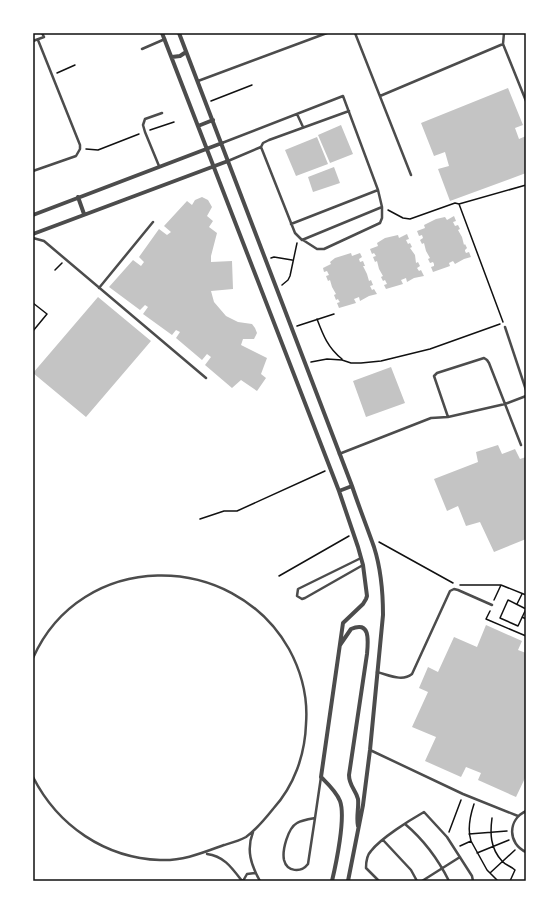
<svg xmlns="http://www.w3.org/2000/svg" width="559" height="914" viewBox="0 0 559 914" font-family="Mulish,sans-serif">
<rect width="100%" height="100%" fill="#fff"/>
<path fill="#c4c4c4" d="M508,88L523,125L515,128L519,139L526,136V173L450,201L438,169L449,166L445,152L434,156L421,123Z
M341,125L353,154L330,163L318,135Z
M317,137L328,164L296,176L285,150Z
M334,167L340,183L313,192L308,177Z
M202,197L208,200L212,207L207,216L213,221L209,227L217,233L211,256V262L232,261L233,289L211,291L214,302L226,316L238,322L252,324L255,328L257,333L254,339H243L241,345L267,358L261,374L266,378L257,391L241,380L232,388L205,365L211,357L207,354L202,360L176,338L180,332L176,330L172,335L143,314L148,307L145,305L140,310L109,287L133,260L141,266L144,262L139,257L159,229L167,235L171,232L164,226L187,201L192,205L195,200Z
M454,216L456,221L453,222L455,226L458,225L460,229L458,230L462,237L464,245L465,244L467,248L465,250V251L466,253L469,252L471,257L464,259L455,264L453,261L449,263L450,266L433,272L431,267L434,266V264L433,262L430,263L428,259L430,258L426,251L424,243L422,244L420,240L423,238L422,235L419,236L417,231L425,228L424,225L436,219L445,217L447,220Z
M407,234L409,239L406,240L408,244L410,243L412,247L410,248L415,255L416,263L418,262L420,266L417,268L419,271L421,270L424,276L414,278L407,282L406,278L401,280L403,284L386,289L384,285L387,284L385,280L383,281L381,277L383,276L379,269L377,261L375,262L373,257L376,256L374,253L372,254L370,249L378,246L377,243L385,238L398,235L399,238Z
M351,253L352,256L360,253L362,257L359,259L360,262L363,261L365,266H363L367,274L369,281L371,280L373,285L370,286L372,290L374,289L377,294L369,296L360,301L359,297L354,299L356,303L339,308L337,303L340,302L339,301L338,299L336,300L334,295L336,294L332,287L330,280L328,281L326,276L329,275L327,271L324,272L323,268L331,264L330,262L335,258Z
M98,297L151,341L86,417L33,373Z
M391,367L405,403L366,417L353,381Z
M498,445L502,454L515,449L520,459L526,457V539L494,552L480,522L466,526L458,506L447,511L434,479L478,462L476,452Z
M486,625L522,641L518,650L526,653V776L516,797L478,780L481,773L466,767L461,777L425,761L436,737L412,727L428,692L419,688L428,667L438,672L454,637L477,647Z"/>
<g fill="none" stroke-linecap="round" stroke-linejoin="round">
<path stroke="#111" stroke-width="1.5" d="M57,73L75,65
M211,101L252,85
M150,130L174,122
M86,149L98,150L139,134
M459,204L526,185
M388,210L403,218L410,219L455,203L459,204L503,322
M271,258L274,257L292,260
M55,270L62,263
M282,285L288,280L290,276L297,243
M317,319C323,335 328,348 342,359
M297,326L334,314
M33,331L47,314L33,303
M311,362L327,359L342,360L351,363H361L381,361L430,349L500,324
M200,519L224,511H237L325,471
M379,542L453,583
M279,576L349,536
M460,585H501L526,595
M494,600L501,585
M508,600L526,609L518,626L500,618Z
M517,604L522,594
M490,611L486,619L526,636
M522,617L526,619
M492,818C490,833 490,848 502,861C505,865 511,866 515,870L510,881
M449,832L461,800
M469,834L507,831
M471,841C467,829 470,816 474,804
M460,846L471,841L487,870L498,881
M477,853L509,840
M490,873L515,850"/>
<path stroke="#4c4c4c" stroke-width="2.5" d="M355,33L411,175
M33,41L44,37L42,33
M503,44L504,33
M142,49L165,39
M198,81L327,33
M380,96L503,44L526,101
M297,114L303,127
M222,143L343,96L378,190L382,207L302,240L295,233L261,147L228,161
M261,147L263,143L269,140L349,111
M159,166L145,132L143,125L145,119L162,113
M33,171L76,156L80,149V145L38,40
M291,224L378,190
M33,238L44,241L206,378
M303,240L317,249H324L380,223L382,218V207
M99,288L153,222
M505,327L526,390
M448,417L434,376L437,373L484,358L487,360L489,363L521,445
M339,454L431,418L448,417L505,404L526,396
M361,558L302,587L298,589L297,596L302,599L305,598L363,565
M33,658C81,550 232,549 289,649C301,671 308,698 306,724C305,755 294,786 273,809C265,819 256,830 246,837C239,841 231,843 224,845C202,853 183,861 160,860C105,858 58,826 33,777
M377,672C389,675 402,682 412,674L450,591L454,589L458,590L492,605
M370,750L463,794L518,816
M526,811C507,820 508,844 526,852
M315,818L308,864C301,873 287,872 284,860C282,850 288,828 297,823C302,820 309,819 315,818Z
M315,818L321,777
M405,824C424,840 438,859 449,881
M253,832C246,850 251,865 260,881
M383,840L411,870L417,881
M207,854C224,856 232,868 242,881
M243,881L247,874L255,873
M379,881L366,868C366,862 367,855 371,851C381,838 410,820 424,812L447,837L472,876L473,881
M422,881L460,857"/>
<path stroke="#4c4c4c" stroke-width="4" d="M162,33L339,491L358,547L363,565L367,596L366,599L363,604L343,623L321,777C328,784 336,791 340,801C346,817 336,864 332,881
M179,33L352,486C359,507 367,527 374,547C381,569 383,592 383,615L370,750L363,805L348,881
M172,57L180,56L186,52
M198,126L213,120
M78,197L84,214
M33,215L222,143
M33,234L228,161
M339,491L352,486
M340,645L351,629C371,620 368,642 367,654L349,775C349,786 356,790 358,799C359,808 356,817 358,826"/>
</g>
<rect width="559" height="914" fill="none" stroke="#ffffff" stroke-width="68"/>
<rect x="34" y="34" width="491" height="846" fill="none" stroke="#111" stroke-width="1.5"/>
</svg>
